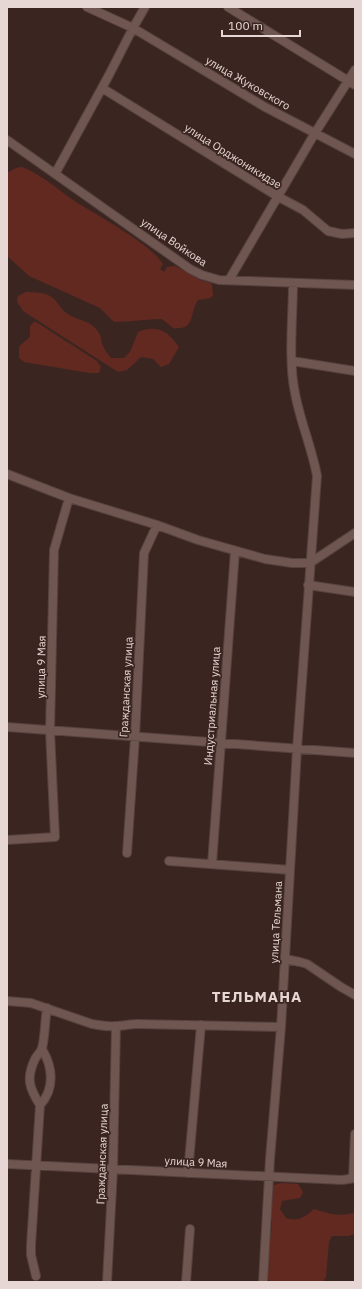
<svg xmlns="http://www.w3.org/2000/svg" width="362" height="1289" viewBox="0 0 362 1289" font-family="'IBM Plex Sans',sans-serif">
<rect width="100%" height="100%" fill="#3b2521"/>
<path fill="#622920" d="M22,167C43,175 58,190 76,202C97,215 152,245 163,264L160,269L164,272L167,267L175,266L200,280L211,283L212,285L213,296L210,298L198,300C189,313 196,331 173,328L162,319C146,319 130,322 114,322L100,308L29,276L7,256V173L16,168Z
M26,292C35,292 49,292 55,300C59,305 62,310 68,314C76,320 88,320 95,328C103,336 100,340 104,348C105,351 109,355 111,358H124L130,352L138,332C157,324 168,331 179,347L169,364L161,367L153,359L141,357L127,370L118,372L23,311L17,302L18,296Z
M34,322H36L97,361L101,367L99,373H89L24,362L19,358V347C30,335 30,343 30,326Z
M281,1183L298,1184L303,1192L300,1198L282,1201L280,1209L286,1218C298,1222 305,1217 314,1209C327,1213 342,1218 355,1212V1234L348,1236H332L329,1242L326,1277L323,1282H270L268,1279V1260L272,1222L270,1214L271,1190L274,1185Z"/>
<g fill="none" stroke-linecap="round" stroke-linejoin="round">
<defs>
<path id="minor" d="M87,7L133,28L265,107L355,154
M228,7L355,85
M102,88L277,196L303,210L328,231L342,234L355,233
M7,140L190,269L202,275L219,280L355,285
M55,174L109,75L133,28L145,7
M229,280L315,133L355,70
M292,361L355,371
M7,474L69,498L157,525L198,540L265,559L292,563H310L355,533
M308,585L355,592
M7,727L355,753
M7,840L55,837L50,731L54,550L69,498
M127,853L135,737L144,553L157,525
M169,861L290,870
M212,864L235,551
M285,959L300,962L307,964L341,987L355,995
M7,1001L31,1003L92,1024C99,1025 107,1027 115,1026C123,1026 130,1024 138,1024L281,1027
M40,1105C55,1089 53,1067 42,1049
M7,1164L342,1180L355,1178
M188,1173L201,1025
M353,1178L355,1134
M36,1276L31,1255V1245L40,1105C29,1088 26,1078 35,1059C37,1055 41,1052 42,1048C45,1038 45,1019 47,1008
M107,1282L113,1169L116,1026
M186,1282L190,1229
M263,1282L270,1159L281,1027L297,749L317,476C312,448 300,421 295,393C288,360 293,316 293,283"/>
</defs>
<use href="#minor" stroke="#55423f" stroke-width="10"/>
<use href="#minor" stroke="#6f5651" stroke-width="8"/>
</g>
<g text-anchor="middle" stroke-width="3.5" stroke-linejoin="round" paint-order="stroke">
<g font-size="11" fill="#e7d7d4" stroke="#3b2521">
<text transform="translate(248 83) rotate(30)" y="4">улица Жуковского</text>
<text transform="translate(233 156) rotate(32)" y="4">улица Орджоникидзе</text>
<text transform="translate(174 242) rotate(34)" y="4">улица Войкова</text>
<text transform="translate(41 667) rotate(-89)" y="4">улица 9 Мая</text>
<text transform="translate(126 687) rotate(-87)" y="4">Гражданская улица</text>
<text transform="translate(212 706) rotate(-86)" y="4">Индустриальная улица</text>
<text transform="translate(276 922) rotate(-87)" y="4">улица Тельмана</text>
<text transform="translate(102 1154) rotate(-88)" y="4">Гражданская улица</text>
<text transform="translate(196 1162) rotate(3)" y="4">улица 9 Мая</text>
</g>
<g font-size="15" font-weight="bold" letter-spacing="1" fill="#e7d7d4" stroke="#3b2521">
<text x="257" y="1002">ТЕЛЬМАНА</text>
</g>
</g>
<rect width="362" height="1289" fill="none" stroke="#e7d7d4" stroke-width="16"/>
<path d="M222 30v6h78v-6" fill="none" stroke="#e7d7d4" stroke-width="2"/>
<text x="228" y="30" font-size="12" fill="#e7d7d4" stroke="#3b2521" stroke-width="3" paint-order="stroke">100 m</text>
</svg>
